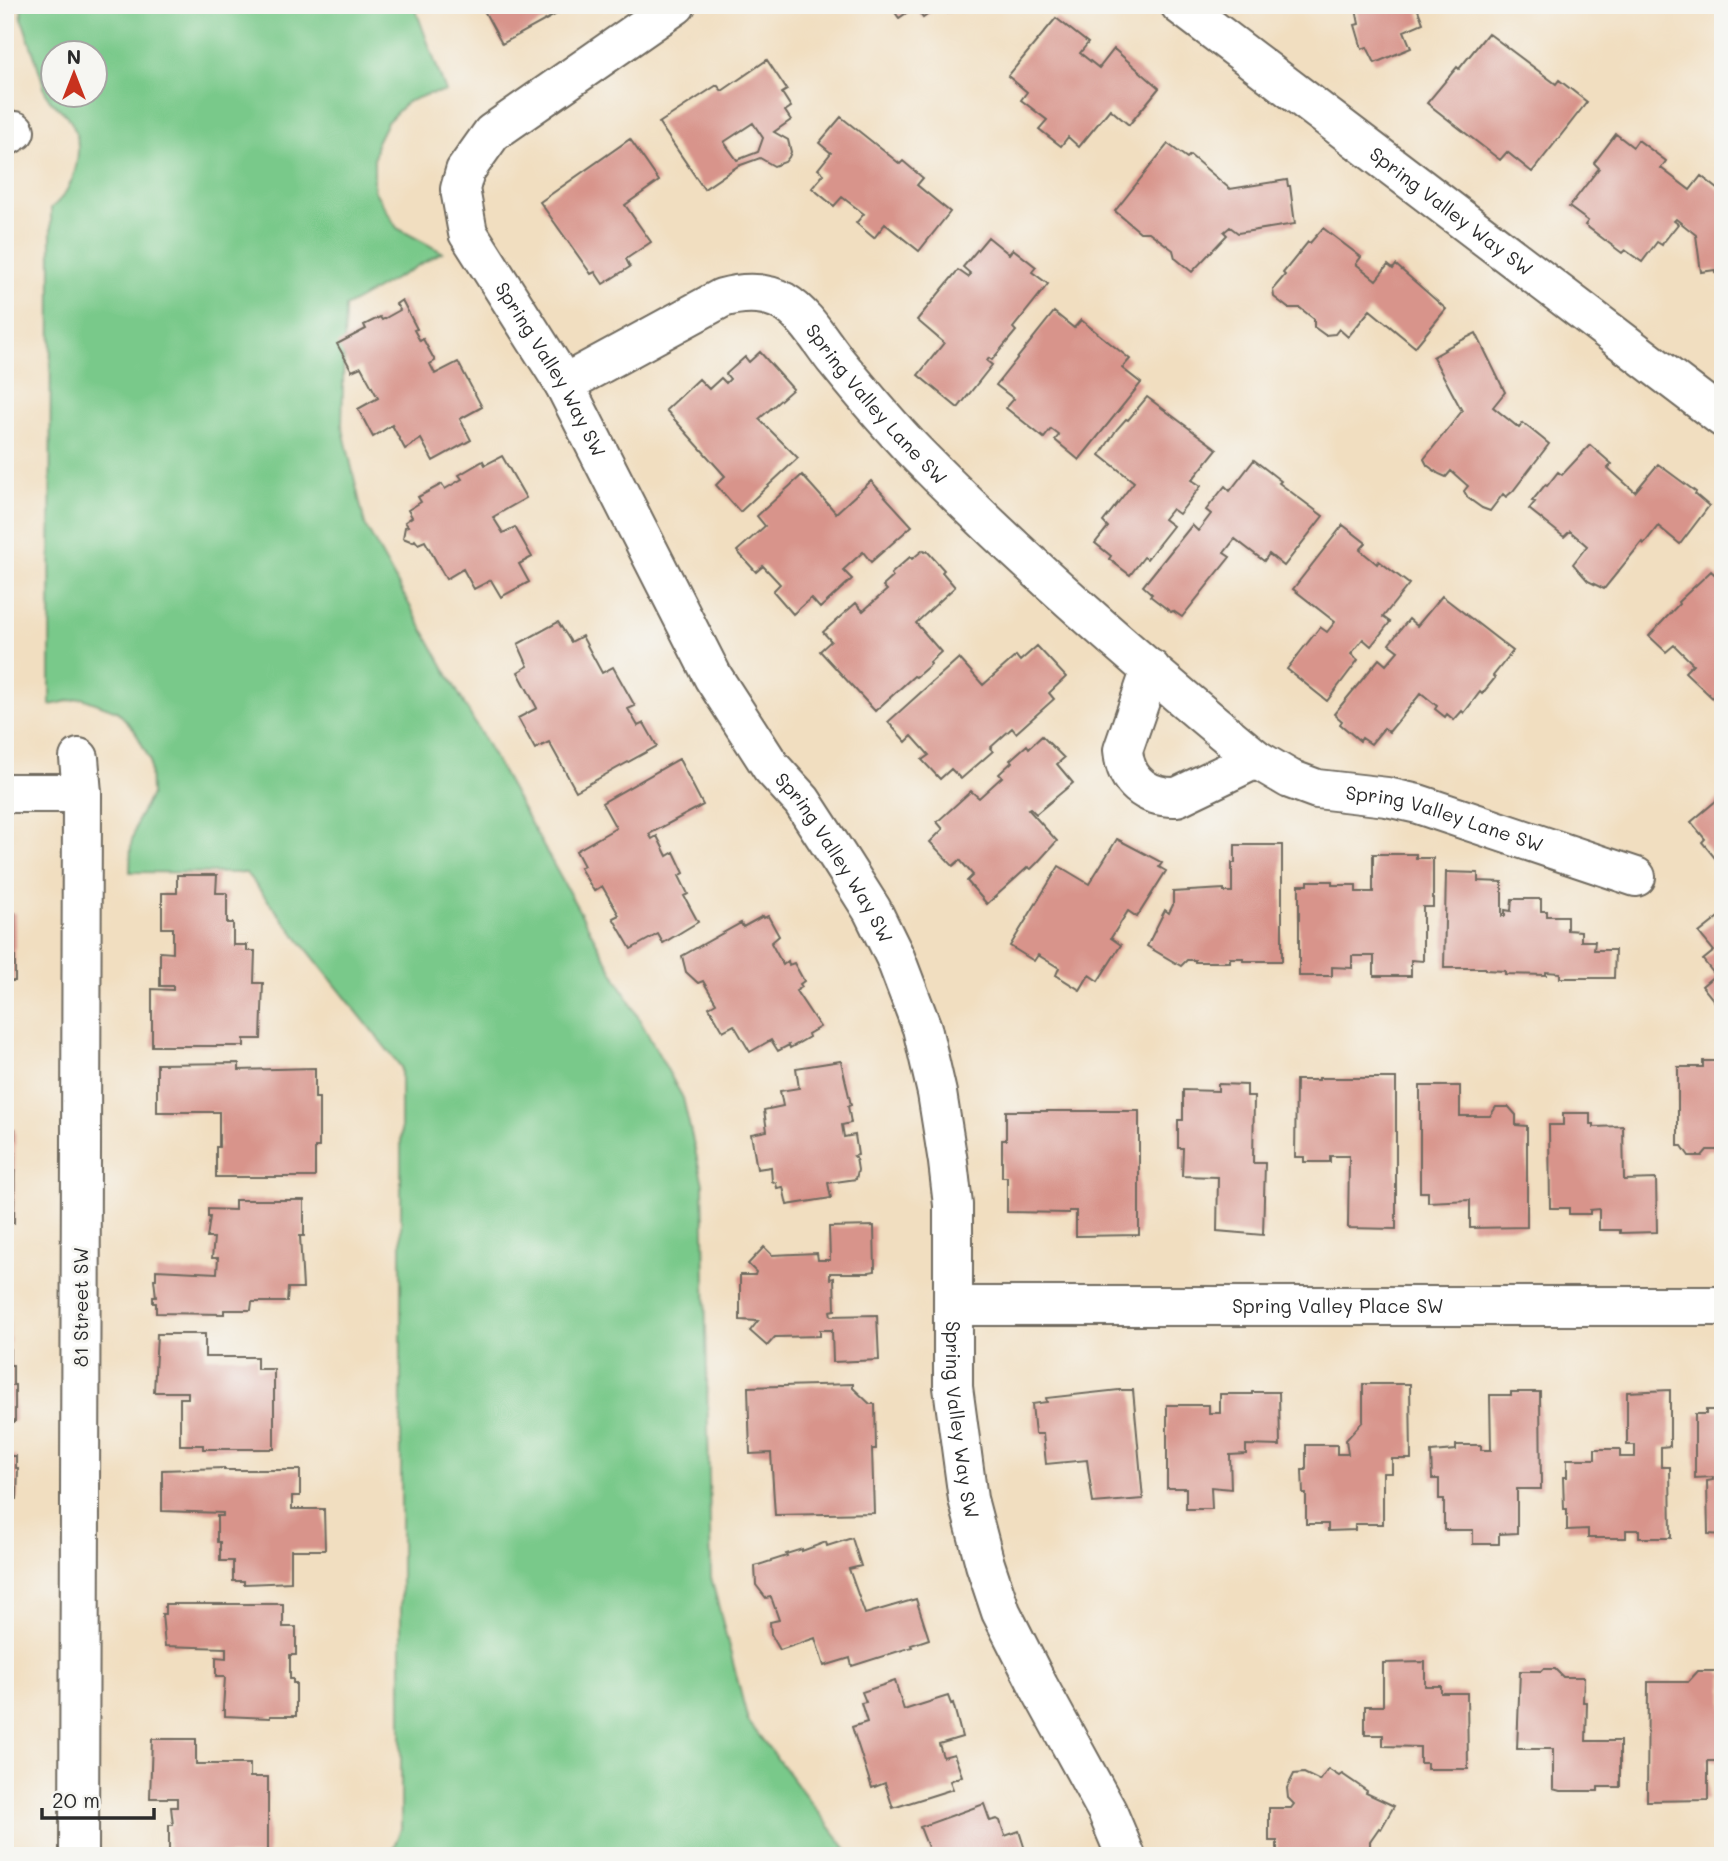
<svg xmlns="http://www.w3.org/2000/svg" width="1728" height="1861" viewBox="0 0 1728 1861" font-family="Mali,sans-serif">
<rect width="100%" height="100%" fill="#f6f6f2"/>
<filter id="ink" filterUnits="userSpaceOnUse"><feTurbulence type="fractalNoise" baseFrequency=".0143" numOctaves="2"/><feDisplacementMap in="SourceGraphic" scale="14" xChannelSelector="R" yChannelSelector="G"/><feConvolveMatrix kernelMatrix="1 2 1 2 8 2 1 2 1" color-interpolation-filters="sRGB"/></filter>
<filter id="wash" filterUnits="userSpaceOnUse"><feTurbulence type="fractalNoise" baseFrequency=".00686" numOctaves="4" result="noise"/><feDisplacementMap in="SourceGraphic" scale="28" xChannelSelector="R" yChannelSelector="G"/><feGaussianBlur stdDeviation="1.57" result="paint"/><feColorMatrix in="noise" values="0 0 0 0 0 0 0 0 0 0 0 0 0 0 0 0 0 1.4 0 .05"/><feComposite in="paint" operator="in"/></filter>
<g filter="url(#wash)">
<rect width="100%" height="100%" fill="#f1dec0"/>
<path fill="#79c98a" stroke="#527a5a" stroke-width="2" fill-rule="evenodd" d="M21,5H414L446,92L428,94L407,102L387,122L377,142L374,160V190L397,228L442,252L345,307L342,425L365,525L683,1098L703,1184L711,1577L748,1721L846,1848L848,1856H390L401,1829V1067L246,873L130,872L131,844L138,819L151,795L150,760L134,729L117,711L82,698L50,705L51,208C75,189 87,148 70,120C64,110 53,106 48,97C44,91 43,82 41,76C35,57 28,38 22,19ZM52,52H94V94H52Z"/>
<g id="blocks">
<path fill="#d8948b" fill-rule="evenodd" d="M481,5H573L502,44Z
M890,5H941L923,18L915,7L899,18Z
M942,5H958L948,13Z
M1351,5H1397L1399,10L1416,5L1423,23L1404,31L1411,48L1375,63L1367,47L1362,49L1355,25L1359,24L1356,9Z
M1056,18L1088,43L1080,53L1099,68L1114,49L1159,88L1129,125L1110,109L1079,147L1068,137L1061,146L1039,129L1047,120L1021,100L1027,92L1008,76Z
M1488,33L1556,84L1559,80L1587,102L1532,172L1507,152L1500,160L1427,103L1457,67L1459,69Z
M767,60L787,90L782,93L791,107L785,111L791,120L774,132L788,140L791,152L789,157L785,162L774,166L760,158L738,166L704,189L659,123L717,85L722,91ZM753,123L763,138L758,152L737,160L724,142Z
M841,117L900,164L903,161L923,178L917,185L950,212L919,251L885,224L874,238L856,223L864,214L842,197L834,206L812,188L824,174L818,169L831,153L819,143Z
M1616,134L1633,147L1638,140L1666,161L1661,168L1690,190L1701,176L1723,193V272L1715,273V270L1701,272L1696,235L1676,219L1674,221L1678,224L1663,243L1662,245L1657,242L1642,262L1625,250L1622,253L1585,225L1588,221L1569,207L1599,168L1594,163Z
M630,139L659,181L625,205L651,242L626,259L630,267L603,284L595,272L591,274L540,202Z
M1168,144L1187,158L1190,155L1230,189L1287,180L1288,186H1290L1295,224L1238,233L1230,227L1224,232L1227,235L1192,272L1175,258L1173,250L1149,232H1140L1115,211Z
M1323,228L1361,257L1356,264L1376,280L1388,265L1393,269L1396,265L1446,309L1415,347L1370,310L1348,337L1339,329L1335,334L1325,335L1314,327V319L1300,308H1288L1274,297L1273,289L1285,275L1283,273L1308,242L1310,243Z
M988,237L1009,254L1013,249L1036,267L1032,272L1048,284L1013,328L1016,331L992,360L989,358L987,361L992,365L958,408L918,375L944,343L917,320L958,270L968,277L971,274L963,267Z
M402,300L417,329L414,330L420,341L423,339L435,361L430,364L435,374L458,362L482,407L460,419L471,440L433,461L421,439L405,449L392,425L373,437L358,409L378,398L361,367L352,371L337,344L366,329L364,325L380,317L382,320L400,310L396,304Z
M1054,312L1074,328L1081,320L1130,359L1122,368L1141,383L1079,460L1055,440L1059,435L1051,429L1044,438L1006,408L1014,399L996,385Z
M1476,333L1505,392L1493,407L1519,428L1523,423L1549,444L1513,491L1506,497L1503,494L1490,511L1482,508L1468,498L1464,491L1468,486L1451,471L1446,477L1439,474L1427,465L1424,459L1462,411L1433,357L1445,350L1444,349Z
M760,352L793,389L759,419L798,458L740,512L716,485L725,476L666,410L699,379L709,389L721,378L726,383L730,379L726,374L745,357L749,362Z
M1147,397L1217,449L1192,480L1201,486L1179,514L1172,509L1164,519L1173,526L1147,559L1144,557L1130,575L1109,559L1111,556L1095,543L1108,527L1103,522L1134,482L1100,455L1117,429L1126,419L1128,420Z
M1590,445L1612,464L1608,468L1635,492L1658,464L1696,492L1695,494L1709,506L1680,544L1658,526L1644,544L1642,542L1604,589L1588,581L1573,564L1587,546L1570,531L1564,537L1529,509L1535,502L1532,501L1545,485L1547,486L1558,472L1562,475Z
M502,456L526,498L493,517L503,533L515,527L532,557L519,564L529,582L501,597L491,580L474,589L463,569L446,579L425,541L418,544L415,540L413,542L403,538L405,527L408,526L405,522L412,517L408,510L421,502L418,497L442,484L445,489L462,479L459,475L483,461L485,465Z
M1254,460L1281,481L1279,483L1323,516L1284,566L1269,554L1264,561L1235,539L1224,553L1230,557L1182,617L1173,611L1171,612L1150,596L1152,594L1143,586L1192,525L1198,531L1211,514L1206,510L1225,486L1230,491Z
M802,475L836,513L871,481L912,526L871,562L863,552L843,570L852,579L820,608L811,598L793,614L773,591L780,584L763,566L756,572L737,551L765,526L757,516Z
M1343,525L1366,543L1360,550L1377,564L1379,561L1409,584L1383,617L1390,622L1371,646L1363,639L1351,654L1358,660L1327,701L1287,669L1320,627L1327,632L1335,622L1293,589Z
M923,550L925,552L927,551L944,570L942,572L955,587L916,623L941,652L930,662L931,664L916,677L914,676L875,711L820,651L831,641L823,632L856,603L863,611L887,590L883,586L893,577L891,574L910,557L912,559Z
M1711,571L1723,582V708L1685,672L1693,664L1674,645L1666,652L1649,636L1679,604L1678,602Z
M1442,596L1513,651L1493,676L1495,678L1482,694L1480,692L1464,713L1462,711L1454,720L1447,714L1445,717L1435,709L1437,706L1421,693L1389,732L1384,728L1371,744L1362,738L1360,741L1340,724L1342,721L1334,714L1379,659L1386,665L1398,651L1389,644L1409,619L1417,626Z
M558,622L571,642L582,636L602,673L613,667L635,706L628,709L638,726L644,723L657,746L576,791L549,742L535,749L518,718L537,708L518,672L528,666L518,644Z
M1037,646L1066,677L1049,693L1054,699L1016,733L1012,728L990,748L993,751L961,779L951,769L940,779L922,760L929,755L912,736L906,742L888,722L959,658L983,685L1016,656L1020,661Z
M1042,736L1064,758L1057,764L1073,783L1036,814L1030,808L1028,809L1057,841L1037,863L1031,869L1028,867L987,904L967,881L973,875L960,860L953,866L930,842L943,829L937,822L971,791L979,798L1002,777L999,774L1012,762L1010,760L1027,745L1029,748Z
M679,759L703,805L649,834L652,839L657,836L667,856L674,852L684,873L679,876L688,894L684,896L698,922L663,943L658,934L631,949L613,918L619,915L602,886L594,891L580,868L584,866L576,851L616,828L602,803Z
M1723,795V868L1702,842L1705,839L1691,822Z
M1117,839L1159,861L1162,863L1159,867L1166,871L1137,917L1128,911L1111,938L1121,945L1098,981L1089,975L1080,990L1056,975L1059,968L1038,955L1034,961L1010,946L1059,866L1089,884Z
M1235,845H1282V961H1243V958H1230V962H1195V960H1187L1181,966L1147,946L1165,910L1169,913L1173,905V892L1224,889V892H1232V863H1235Z
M1373,854H1416V858H1433V907H1423V961L1411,960V976H1374V956H1352V968L1332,967V976H1299V885H1308V881H1332V885H1356V892H1373Z
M1446,872L1478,873V881L1502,882V916H1505V910L1511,911L1512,899H1541V911H1547V916H1567V930L1581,931V941H1595L1594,950H1615L1614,978H1560V973L1546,972V975L1505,974V971L1485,970V968H1444Z
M177,875H217L216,893H227V923H233V945H247V951H255L254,983H263L261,1039H244V1046H152V989L173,990V986H160V952L173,953V928H162V893H177Z
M5,913H15V981H5Z
M1723,914V1004L1719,1007L1702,986L1715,975L1703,960L1714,951L1699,933Z
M763,916L764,918L768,916L779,936L771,943L783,965L788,961L789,965L794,963L804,981L800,984L802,987L796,991L820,1027L808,1034L809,1037L790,1048L789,1045L778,1051L771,1040L750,1052L734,1025L723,1031L709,1007L716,1003L703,981L698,983L686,972L682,956L741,923L743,927Z
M841,1061L851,1105L848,1106L851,1123L842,1125L844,1137L855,1135L858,1155L854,1156L856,1158L858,1170L856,1179L828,1183L831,1198L787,1205L783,1187L777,1188L776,1183L772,1181L771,1167L757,1169L751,1134L767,1131L764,1110L783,1106L780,1091L799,1088L796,1068Z
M1703,1061H1723V1147H1719V1150H1707L1702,1156H1689L1682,1146H1678V1067H1703Z
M239,1063V1070L315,1068V1098H319V1147H315V1177H216V1147H219V1112H157V1064Z
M5,1070H9L8,1108H5Z
M1319,1078H1396V1229L1348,1228L1349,1156H1330V1162H1304V1157H1295L1296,1080H1319Z
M1218,1084L1247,1085V1096H1254L1253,1163H1265L1263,1235L1217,1231L1218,1177L1182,1176L1183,1148H1178V1120H1183V1090L1218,1091Z
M1420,1086H1460V1116H1490L1496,1107H1509L1516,1115V1125L1527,1126V1227L1470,1228V1200L1428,1202V1192H1420Z
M1006,1111H1139V1235L1076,1236V1211H1069V1213L1007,1212V1177H1002V1140H1006Z
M1563,1113H1590V1124H1594V1127L1623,1126L1624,1180L1656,1179L1657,1232L1620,1233V1230H1599V1209L1590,1210V1214H1569V1208H1550L1549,1125H1563Z
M5,1129H15L14,1223H5Z
M235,1200H304V1236H300L303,1288H288L287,1302H252L251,1310H224V1314L156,1313V1303H153V1297H156L154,1279H156V1270L217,1273L218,1258H212L214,1238H207L210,1217H208V1209L235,1210Z
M874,1226L875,1271L869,1272V1273H830V1279L834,1278L835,1310L830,1311L831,1316L877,1315L879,1360L833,1362L832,1330H820V1336L775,1337L767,1346L750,1331L758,1321L740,1320V1275H755L756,1272L748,1264L764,1247L772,1255L817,1253L818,1260H830L829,1227Z
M5,1318H10V1365H13V1385H15V1422H5Z
M157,1334H205V1357H257V1369H274V1449H203V1445H180V1398H188V1392H154Z
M853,1384V1388L870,1404H875L876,1449H872L874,1513L775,1515L771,1453L750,1454L748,1387Z
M1363,1384H1410L1411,1459H1392V1473H1383V1524H1355V1530L1328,1531V1524H1306V1494H1303L1302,1470H1306V1445H1337V1454H1348L1346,1440L1363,1421Z
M1119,1390H1133L1143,1499L1093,1503L1087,1460L1046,1464L1043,1434H1035L1032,1404L1047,1402L1046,1398Z
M1670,1390V1446L1661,1447V1467H1670L1671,1538H1639V1530H1626V1538H1588V1529L1567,1530V1509H1564L1563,1477H1567V1459H1595V1449H1620V1457H1635V1445H1627V1392Z
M1252,1392H1279L1280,1446L1246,1445V1454L1230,1455L1231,1489L1211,1487L1212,1509H1186V1488H1167V1405H1209V1413H1220V1394H1252Z
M1511,1392H1540L1541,1489H1517V1533L1499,1534V1544H1473V1530H1444V1499H1439V1479H1432L1431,1452L1456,1450V1445H1481V1450H1491L1490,1395H1511Z
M1706,1410H1723V1535L1708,1534L1707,1481L1713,1480V1477L1695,1478V1414H1706Z
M5,1456H16V1468H18L17,1499H5Z
M224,1468V1470H300V1496H292V1509H324L325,1550H291V1582L244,1584V1581H233V1561H220V1542H217V1516H223V1513L162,1511V1470Z
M852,1538L861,1566L849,1569L865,1614L916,1599L929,1639L911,1645L912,1647L852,1666L850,1658L824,1666L815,1638L780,1650L771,1634L770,1622L779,1620L771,1597L766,1598L756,1585L755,1566L787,1556L786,1554L802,1549V1551L826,1542L827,1546Z
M165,1604H283V1627H296V1655H290V1679H293V1683H296V1716H270V1718L225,1716V1710H223L225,1677H216V1657L226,1658V1648L165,1646L162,1614H165Z
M1425,1662V1686H1441V1693H1467L1468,1769H1427V1763H1420V1747L1383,1746V1735H1365V1706H1383V1663Z
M1543,1669H1555L1563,1677H1584L1583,1702H1587L1586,1741H1620V1787H1598V1791H1560L1553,1789V1749H1517L1520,1671H1541Z
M1698,1671H1719L1723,1675V1761H1708V1800L1647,1801L1648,1682H1688Z
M895,1681L904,1710L948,1696L951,1704L953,1703L962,1737L939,1744L943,1757L954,1754L962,1776L950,1781L953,1789L893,1808L885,1783L872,1788L852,1727L867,1722L861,1703L866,1702L862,1692Z
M152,1739H196V1764H250V1777H268V1856L169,1854V1825H173L171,1807H177V1798H150Z
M1328,1769L1339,1776L1342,1774L1367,1791L1366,1793L1394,1806L1381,1829L1379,1828L1370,1841V1856H1282L1277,1851V1841H1269V1808H1291L1294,1804L1288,1798L1287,1788L1294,1774L1304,1773L1320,1781Z
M984,1804L990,1821L997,1819L1000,1821L1005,1836L1019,1831L1027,1856H937L936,1853L931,1855L920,1827Z"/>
</g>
</g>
<g filter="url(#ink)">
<use href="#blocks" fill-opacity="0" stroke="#706a5f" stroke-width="2"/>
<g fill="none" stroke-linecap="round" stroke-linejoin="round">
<defs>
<g id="minor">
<path id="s1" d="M676,5L492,133L465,171L460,189L468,233L564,384L713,677L771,767L802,801L841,861L872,910L895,957L922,1028L937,1093L948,1162L953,1205V1387L968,1499L985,1564L1001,1612L1039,1687L1107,1811L1126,1856"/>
<path id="s2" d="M1180,5L1723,418"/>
<path d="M5,137L15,131"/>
<path id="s3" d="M564,384L722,298C743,292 764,291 784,302C806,315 820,341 836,361C862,393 888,424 916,453C1023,562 1139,662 1256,759L1290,779L1317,789L1387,797L1418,804L1636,877"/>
<path d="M1151,669L1123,750C1125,781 1146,798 1177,797L1256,759"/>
<path d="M79,758L82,793L79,1856"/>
<path d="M5,793H82"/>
<path id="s4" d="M953,1306H1723"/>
</g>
</defs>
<use href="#minor" stroke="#706a5f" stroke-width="42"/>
<use href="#minor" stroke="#fff" stroke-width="38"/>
</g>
</g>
<g text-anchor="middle" stroke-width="6" stroke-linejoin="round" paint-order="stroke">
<g font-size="19" fill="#2b2b2b" stroke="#f6f6f2">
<text dy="7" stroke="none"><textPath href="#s2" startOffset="341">Spring Valley Way SW</textPath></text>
<text dy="7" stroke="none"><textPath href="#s1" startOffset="494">Spring Valley Way SW</textPath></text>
<text dy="7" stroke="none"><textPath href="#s3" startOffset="382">Spring Valley Lane SW</textPath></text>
<text dy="7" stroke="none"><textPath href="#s3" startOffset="1102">Spring Valley Lane SW</textPath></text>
<text dy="7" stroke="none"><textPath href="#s1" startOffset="1060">Spring Valley Way SW</textPath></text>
<text dy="7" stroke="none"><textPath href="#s4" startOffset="385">Spring Valley Place SW</textPath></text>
<text transform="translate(81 1307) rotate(-90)" y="7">81 Street SW</text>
<text dy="7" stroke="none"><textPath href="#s1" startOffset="1648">Spring Valley Way SW</textPath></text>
</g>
</g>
<rect width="1728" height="1861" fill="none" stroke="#f6f6f2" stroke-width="28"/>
<g transform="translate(74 74)"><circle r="33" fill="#f6f6f2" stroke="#a5a5a2" stroke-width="2"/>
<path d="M0-5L12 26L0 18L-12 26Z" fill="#c8321e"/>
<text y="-10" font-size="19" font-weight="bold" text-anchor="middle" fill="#2b2b2b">N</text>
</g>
<path d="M42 1808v10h112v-10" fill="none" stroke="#2b2b2b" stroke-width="3.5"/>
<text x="52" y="1808" font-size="21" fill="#2b2b2b" stroke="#f6f6f2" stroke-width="5" paint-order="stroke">20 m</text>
</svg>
